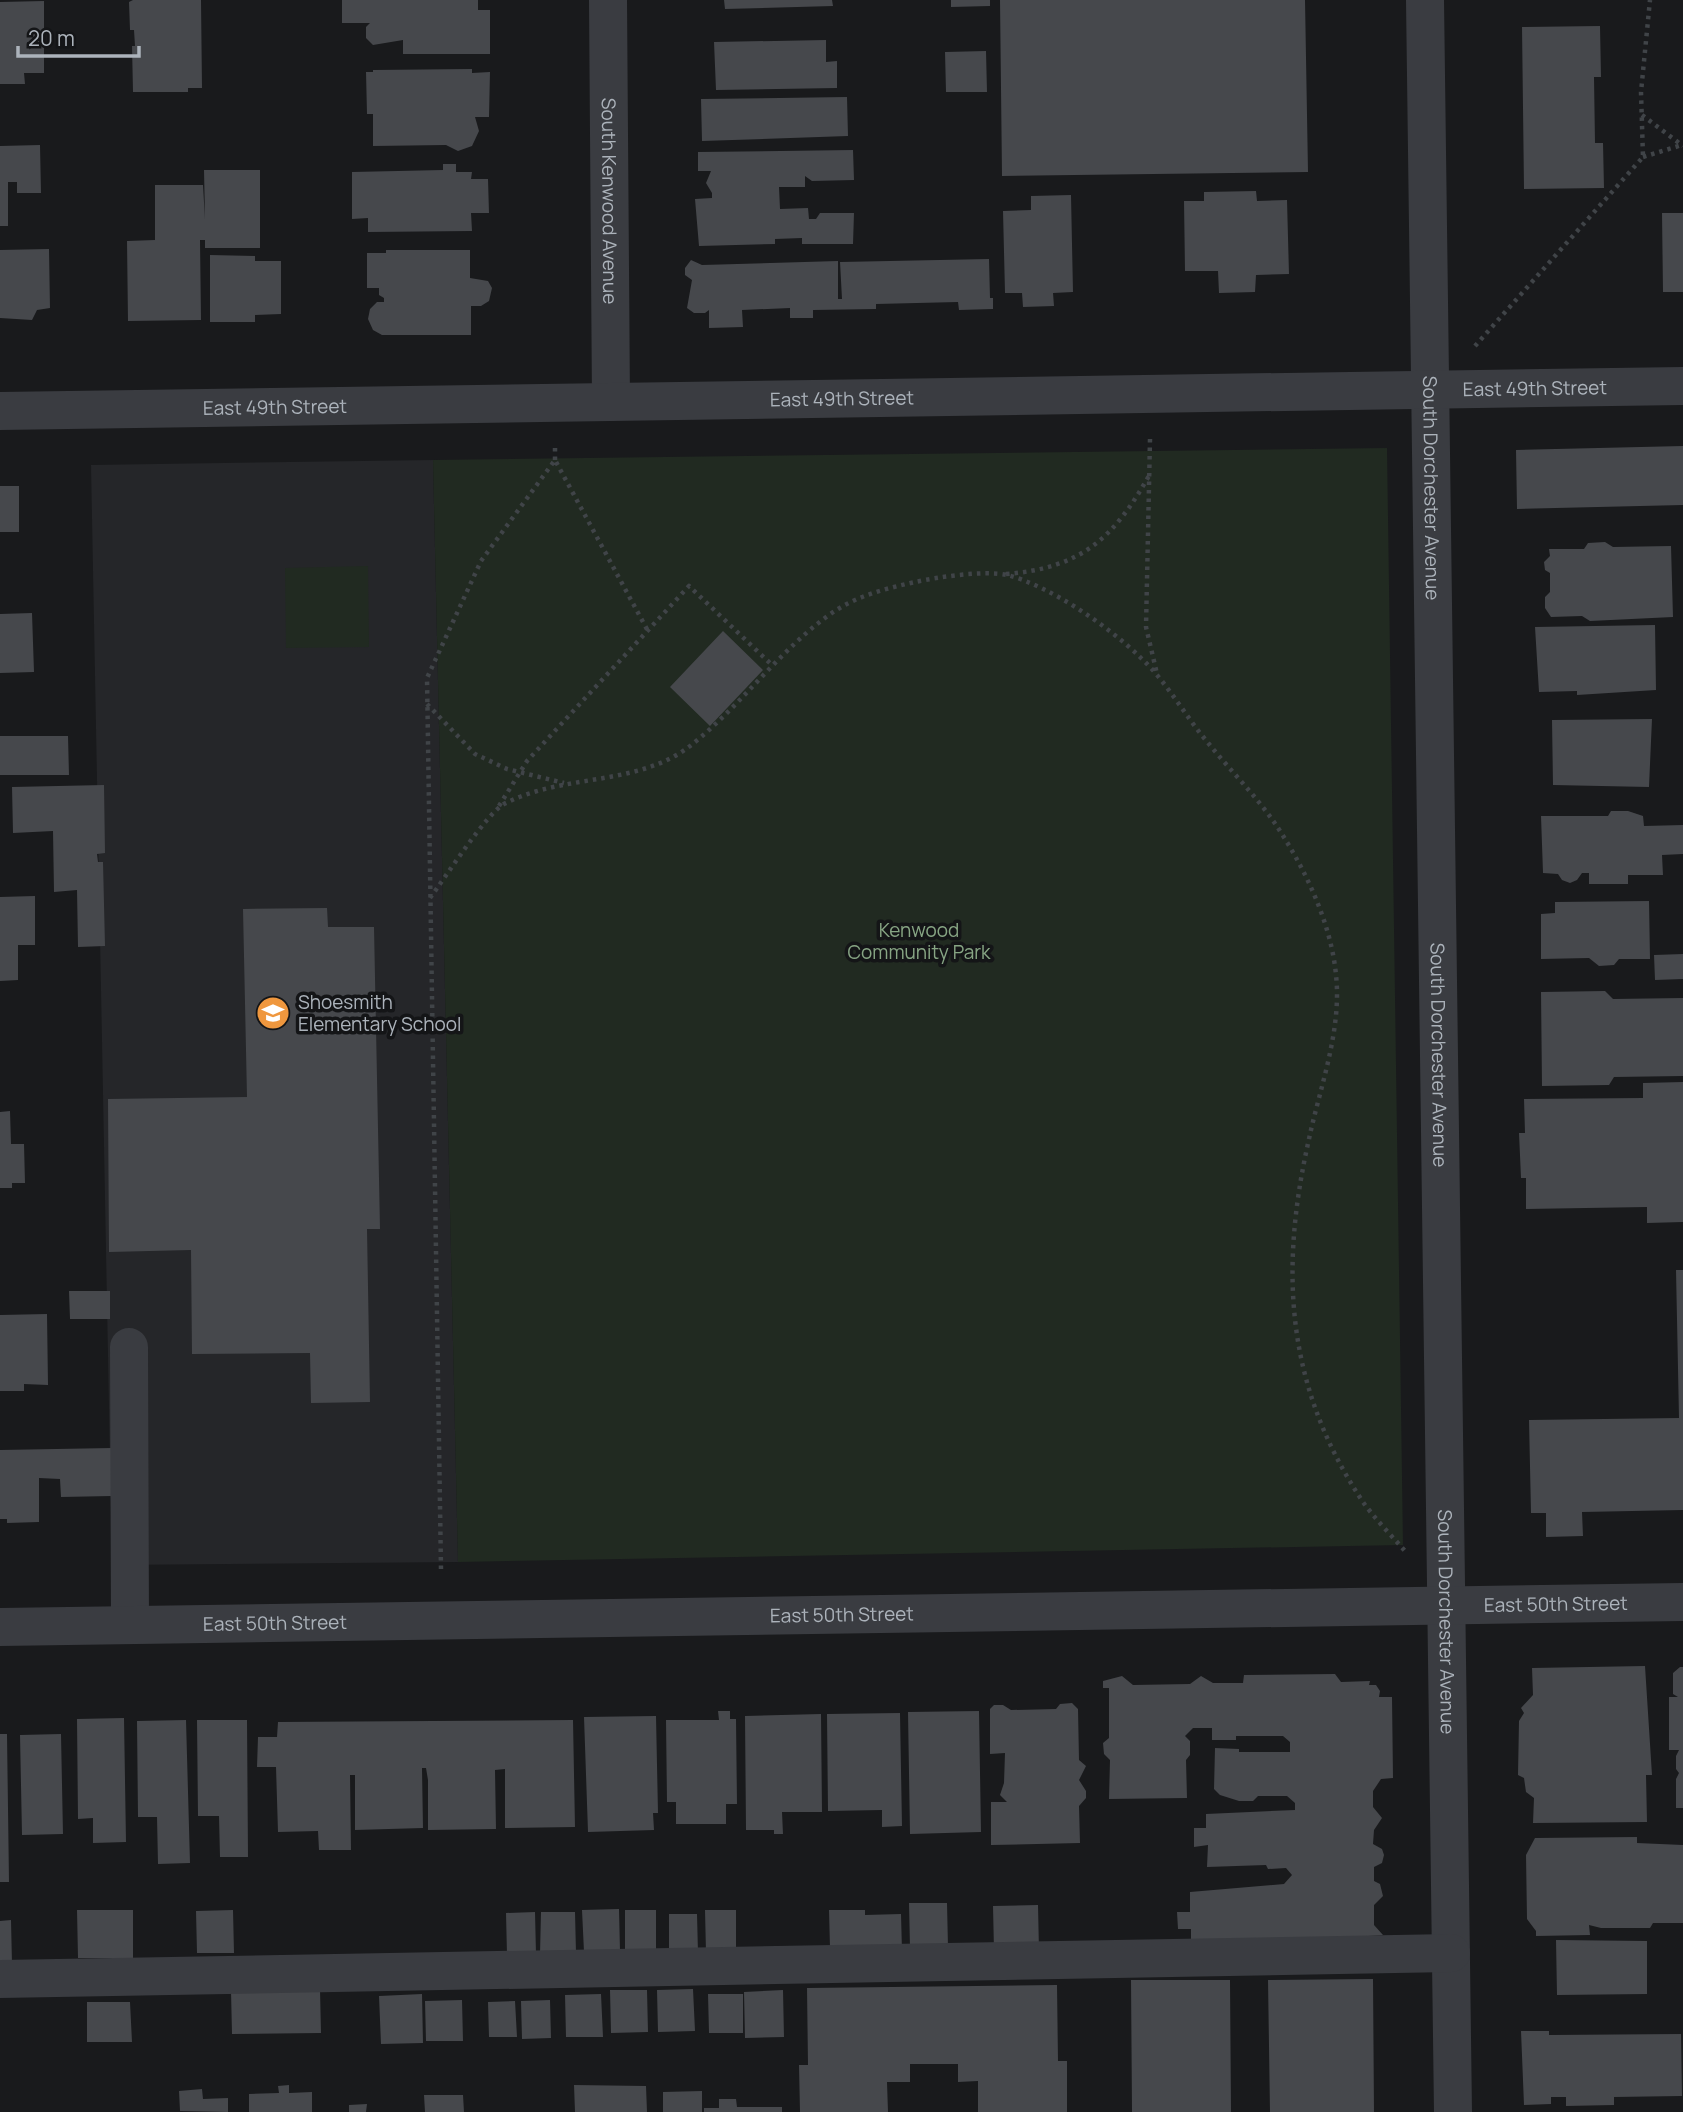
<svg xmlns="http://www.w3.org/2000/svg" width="1683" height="2112" viewBox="0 0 1683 2112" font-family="Manrope,sans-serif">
<rect width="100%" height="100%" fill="#191a1c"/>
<path fill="#252629" d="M433,460L458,1562L112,1565L91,465Z"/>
<path fill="#212a21" d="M1387,448L1403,1545L458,1562L433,460Z
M368,566L369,647L286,648L285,568Z"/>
<path fill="#46484c" d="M133,0H201L202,88H188V92H133L132,46H135L134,30H130L129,2Z
M342,0H478V10H490V54H403V40L373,45L366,38V27L370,23H342Z
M724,0H832L833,6L725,9Z
M951,0H990V6L951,7Z
M1000,0H1305L1308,172L1002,176Z
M44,1V73H24L25,84H0V2Z
M1600,26L1601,77H1594L1595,143H1603L1604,188L1524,189L1522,27Z
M826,40V62L837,61V88L716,90L714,42Z
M986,51L987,92H946L945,52Z
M472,69V73L490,72L489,117H475L479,131L472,146L458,151L446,145L373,146V114H367L366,72H373V70Z
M847,97L848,136L702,141L701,99Z
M40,145L41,193H17V182H8V226H0V146Z
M853,150L854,180L812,181L805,176V187H779L780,209L808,208L809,219H816L820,213H854L853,244H802V238L775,239V244L699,246L695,199L712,198V193L706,183L711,171H698V152Z
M443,164H456V172H472L471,179H488L489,213H471L472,231L368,232V218L352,219V172L443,170Z
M204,170H260V248H205V240H200L201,320L128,321L127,241L155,240V185H203L205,219Z
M1256,191L1257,201L1287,200L1289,274L1256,275L1255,292L1219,293L1218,271H1185L1184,201H1204V192Z
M1071,195L1073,292L1053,293L1054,306L1023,307L1022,293H1005L1003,211L1031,210V196Z
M1662,213H1683V292H1663Z
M49,249L50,308L37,310L32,320L0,318V250Z
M386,250H470V278L488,281L492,288L489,301L481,306H471V335H382L373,330L368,319L370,309L377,302H384V298L379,295V288H367V253H386Z
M210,255L255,256V261H281V314L255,315V322H210Z
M989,259L990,298H993V309L959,310L958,302L876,304V309L813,310V318H790V308L742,310L743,327L709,328V310L705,313H694L687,308L692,280L685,275V268L691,260L702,265L838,261V299H842L840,262Z
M1683,446V505L1517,509L1516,450Z
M0,486H19V532H0Z
M1605,542L1613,547L1671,546L1673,617L1590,621L1582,616L1551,617L1545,608V597L1550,592V573L1545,570L1544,562L1550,556L1549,549H1584L1588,543Z
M32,613L34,672L0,673V614Z
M1655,625L1656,690L1577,695V691L1539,692L1535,627Z
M723,631L763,670L710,726L670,687Z
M1652,719L1649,787L1553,785L1552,720Z
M0,736H68L69,775H0Z
M104,785L105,853L97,854L98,862H103L105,946L78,947L77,890L54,892L53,831L13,833L12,787Z
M1611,811H1628L1643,816L1644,826L1683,825V854L1662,855L1663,875H1628V884H1589V873H1582L1577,880L1570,883L1562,880L1558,874L1543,873L1541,816H1608Z
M35,896V945H18V980L0,981V897Z
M1649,901L1650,959H1619L1614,965L1599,966L1589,958L1541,959V914L1555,913V902Z
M327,908L328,927H374L380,1229H367L370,1402L311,1403L310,1353L192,1354L191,1250L109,1252L108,1099L247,1097L243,909Z
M1683,954V979L1655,980L1654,955Z
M1605,991L1613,999L1683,998V1076L1614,1077L1609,1085L1542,1086L1541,992Z
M1683,1082V1222L1647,1223V1207L1526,1209V1178H1521L1519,1133H1525L1524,1099L1643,1098V1083Z
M10,1111L11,1144H24L25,1183H12V1188H0V1112Z
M1676,1270H1683V1510L1582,1512L1583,1536L1546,1537V1513H1531L1529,1420L1679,1418Z
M69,1291H110V1319H70Z
M47,1314L48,1385L24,1384V1391H0V1315Z
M112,1448V1496L61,1497L60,1479L39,1478V1522L7,1523V1519H0V1450Z
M1645,1666L1652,1775H1646L1647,1822L1533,1823L1534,1798L1526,1792L1524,1778L1518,1775L1519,1721L1524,1713L1521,1708L1533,1695L1532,1668Z
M1680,1667H1683V1808H1676V1779L1679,1773L1676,1769V1756L1679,1750H1669V1697H1678L1673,1694V1673Z
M1335,1674L1341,1682L1370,1681L1369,1685H1376L1380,1691L1379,1697H1392L1393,1778L1381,1779L1373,1791V1807L1382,1818L1374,1830L1373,1844L1382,1849L1384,1855L1382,1863L1374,1867V1881L1380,1884L1383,1896L1374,1905V1925L1383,1935L1191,1949V1929H1178L1177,1912H1190V1892L1284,1884L1292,1875L1286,1868L1268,1869L1266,1865L1207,1867L1208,1845L1194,1847V1828H1206V1814L1295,1810V1803L1287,1796H1258L1253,1801H1239L1220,1795L1214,1789L1215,1748L1239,1749V1752H1290V1742L1283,1736H1236V1740H1212V1728H1193L1185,1736L1190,1741V1755L1186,1760L1187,1798L1109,1799L1110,1760L1104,1754L1103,1743L1109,1738V1688H1103V1681L1122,1676L1133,1685L1190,1684L1201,1676L1213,1683H1243L1244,1675Z
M1072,1703L1078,1709L1079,1760L1086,1766L1079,1780L1086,1791V1798L1079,1806L1080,1843L991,1845V1802H1007L1000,1795L1004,1783L1005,1753L990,1754V1709L994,1705H1003L1011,1710L1056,1709L1060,1704Z
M718,1711H730V1719H736L737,1804H726V1824H676V1802H667L666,1720H719Z
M979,1711L981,1832L910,1834L908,1712Z
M900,1713L902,1826L882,1827V1810L828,1811L827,1714Z
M821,1714L822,1812H782L783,1834H774V1830H746L745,1716Z
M656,1716L658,1813H653L654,1830L588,1832L584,1717Z
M124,1718L126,1842L93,1843V1818L78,1819L77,1719Z
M186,1720L190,1863L158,1864L157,1817H138L137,1721Z
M197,1720H247L248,1857H220L219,1816H198Z
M573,1720L575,1827L505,1828V1769L495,1770L496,1829L428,1830V1780L426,1768H422L423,1828L355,1830V1775H350L351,1850H319L318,1831L278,1832L276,1767H257L258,1737H277L278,1722Z
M0,1734H7L9,1882H0Z
M61,1734L63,1834L22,1835L20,1735Z
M1637,1837V1843L1683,1845V1923H1653L1650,1928H1601L1589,1925L1590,1935L1536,1936V1931L1527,1919L1526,1855L1535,1838Z
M909,1903H947L948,1947L910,1948Z
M1038,1905L1039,1951H994L993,1906Z
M619,1909L620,1951L584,1952L582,1910Z
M77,1910H133V1958H78Z
M233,1910L234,1953H197L196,1911Z
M625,1910H656V1952L625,1953Z
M705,1910H736V1953H706Z
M829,1910H865V1915L901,1914L902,1951L830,1948Z
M535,1912L536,1954L507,1955L506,1913Z
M541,1912H575L576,1953L540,1954Z
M669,1914H697L698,1953H669Z
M11,1920L12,1964H0V1921Z
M1556,1940L1647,1941V1994L1557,1995Z
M1373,1979L1374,2112H1270L1268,1980Z
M1131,1980H1230L1231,2112H1132Z
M1057,1985L1058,2061H1067V2112H978V2081L958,2082V2064H910V2082H887L888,2112H800L799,2065H808L807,1988Z
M320,1989L321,2033L232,2034L231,1991Z
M693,1989L695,2031L658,2032L657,1990Z
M610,1990H647L648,2032L611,2033Z
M783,1990L784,2037L745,2038L744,1992Z
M422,1994L423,2043L381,2044L379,1996Z
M601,1994L603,2037H566L565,1995Z
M708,1994H743V2033H709Z
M462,2000L463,2041H426L425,2001Z
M550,2000L551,2038L522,2039L521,2001Z
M515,2001L517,2037H489L488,2002Z
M87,2002H130L132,2042H87Z
M1521,2031H1549V2035L1681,2034L1682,2096L1614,2097V2105L1566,2106V2097H1551V2104L1524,2105Z
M289,2085V2093L312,2092V2112H249V2094L279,2093L278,2086Z
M574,2085L646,2086L647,2112H575Z
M202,2089L203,2099L228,2098V2112L180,2111L179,2091Z
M702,2091V2112H663V2092Z
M424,2095H463L464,2112H425Z
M719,2099H736L737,2107H782V2112H704V2108H719Z
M367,2104L366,2112H349V2105Z"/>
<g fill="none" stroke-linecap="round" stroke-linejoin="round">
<path stroke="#404448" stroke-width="4.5" stroke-dasharray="3.5 5" stroke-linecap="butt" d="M1642,115L1683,146
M1643,157L1682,145
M1475,346L1643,157L1641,92L1650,0
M1150,439L1146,627L1157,674
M555,460V444
M1006,574C1082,568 1114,538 1150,474
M427,704L475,754L507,769L564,783
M499,806L527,761L689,586L773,666
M430,898C445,878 486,814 504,804C565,772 641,788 695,742C743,703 779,651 829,615C855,596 884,589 915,582C938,577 985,570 1007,575C1050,586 1108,626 1140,657C1167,682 1185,716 1209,744C1230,770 1255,795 1274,822C1304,866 1331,922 1336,975C1342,1030 1320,1087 1309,1139C1279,1271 1286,1387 1363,1502C1375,1519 1391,1535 1405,1551
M441,1569L427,678L481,561L555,460L649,633"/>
<g stroke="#3a3c41" stroke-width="38">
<path id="s1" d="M608,0L611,402"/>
<path id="s2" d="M1425,0L1453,2112"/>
<path id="s3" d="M0,411L1683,386"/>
<path d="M129,1347L130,1625"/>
<path id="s4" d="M0,1627L1683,1602"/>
<path d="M0,1979L1451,1953"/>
</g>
</g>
<defs>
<symbol id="school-disc" viewBox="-11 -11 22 22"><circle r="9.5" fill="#ef973e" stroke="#141517"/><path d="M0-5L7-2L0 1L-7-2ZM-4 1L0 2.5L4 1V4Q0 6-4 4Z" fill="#fff"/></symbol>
</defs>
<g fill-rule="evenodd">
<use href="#school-disc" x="254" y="994" width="38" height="38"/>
</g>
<g text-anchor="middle" stroke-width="7" stroke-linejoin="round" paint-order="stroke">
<g font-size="19" fill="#acb3bb" stroke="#141517">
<text dy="7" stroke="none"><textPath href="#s1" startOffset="201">South Kenwood Avenue</textPath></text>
<text dy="7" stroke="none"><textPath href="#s3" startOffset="1535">East 49th Street</textPath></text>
<text dy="7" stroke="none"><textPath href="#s3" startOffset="842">East 49th Street</textPath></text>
<text dy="7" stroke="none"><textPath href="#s3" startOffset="275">East 49th Street</textPath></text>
<text dy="7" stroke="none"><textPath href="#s2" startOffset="488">South Dorchester Avenue</textPath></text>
<text dy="7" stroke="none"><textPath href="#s2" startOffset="1055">South Dorchester Avenue</textPath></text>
<text dy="7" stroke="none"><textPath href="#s4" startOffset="1556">East 50th Street</textPath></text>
<text dy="7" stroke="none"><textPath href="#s4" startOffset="842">East 50th Street</textPath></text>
<text dy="7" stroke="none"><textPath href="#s4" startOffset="275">East 50th Street</textPath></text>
<text dy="7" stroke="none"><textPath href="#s2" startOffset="1622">South Dorchester Avenue</textPath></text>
</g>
<g font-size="19" fill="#87a584" stroke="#141517">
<text x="919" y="937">Kenwood<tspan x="919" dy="22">Community Park</tspan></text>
</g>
<g font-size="19" fill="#acb3bb" stroke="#141517" text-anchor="start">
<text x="298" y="1009">Shoesmith<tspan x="298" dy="22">Elementary School</tspan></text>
</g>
</g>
<path d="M18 46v10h121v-10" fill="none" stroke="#acb3bb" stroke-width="3.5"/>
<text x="28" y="46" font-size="21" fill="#acb3bb" stroke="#141517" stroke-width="5" paint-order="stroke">20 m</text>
</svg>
